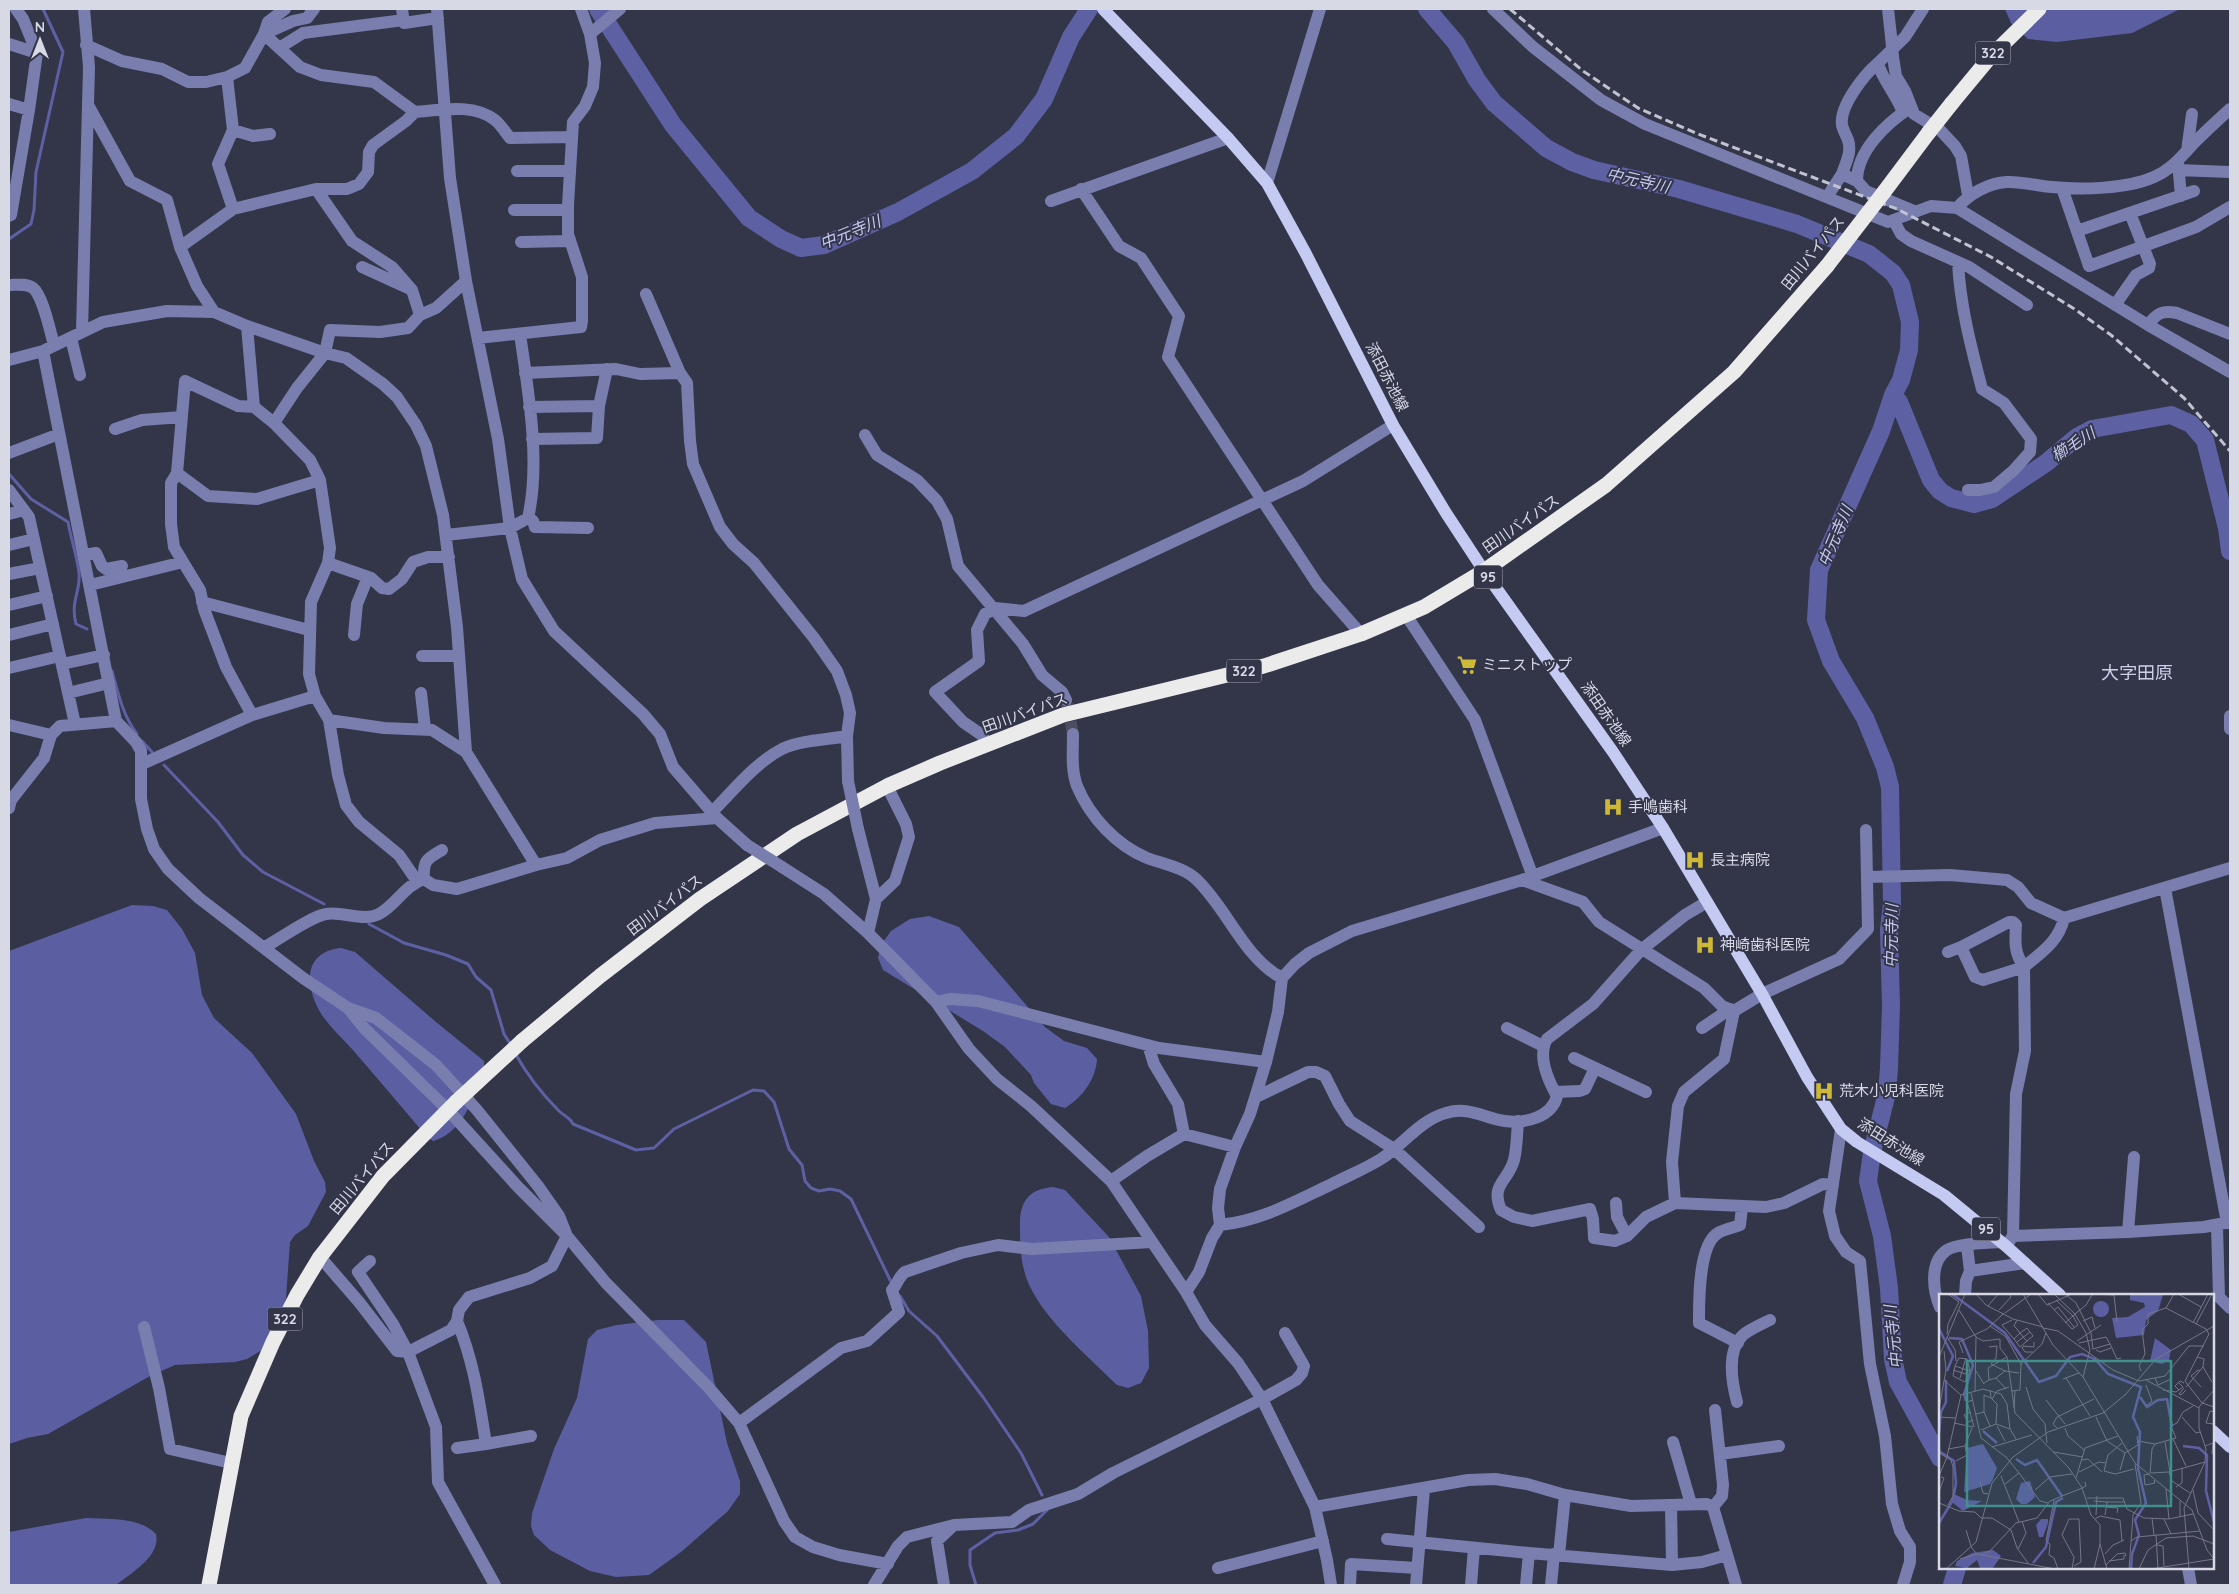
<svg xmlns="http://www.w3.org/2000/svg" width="2239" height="1594" viewBox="0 0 2239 1594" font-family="Quicksand,'Noto Sans JP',sans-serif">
<rect width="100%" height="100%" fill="#333549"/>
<path fill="#5b5fa2" d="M2005,9H2180L2132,33L2057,42L2028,39L2011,23Z
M132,905L153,906L167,910L182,929L195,953L202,995L214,1018L252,1053L296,1114L314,1161L325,1182L326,1192L308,1226L295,1235L290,1242L286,1298L280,1325L262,1350L247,1359L235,1362L175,1365L150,1376L48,1434L27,1438L9,1444V951Z
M929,916L959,927L1045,1027L1064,1041L1087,1048L1097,1059C1096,1079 1082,1098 1065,1108L1051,1104L1034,1083L1031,1075L1005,1047L983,1031L883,970L878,958L881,945L891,931L910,919Z
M341,948L355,952L436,1022L484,1061C485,1070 481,1075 478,1084C471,1106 459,1134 433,1141L427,1137C402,1107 377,1078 352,1049C342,1038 328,1025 320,1012C305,985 303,952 341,948Z
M1053,1187L1065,1190L1109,1237L1141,1296L1148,1331L1149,1368L1141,1383L1128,1388L1117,1385C1088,1356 1033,1311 1024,1270C1020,1255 1020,1236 1020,1221C1021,1199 1031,1189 1053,1187Z
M658,1320H684L706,1342L727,1443L740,1481V1494L728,1511L681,1552L649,1575L616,1577L590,1571L550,1550L534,1535L531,1526L532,1513L554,1449L577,1398L588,1339L597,1330L617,1325Z
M86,1518C107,1519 140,1517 156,1534C161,1556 131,1573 116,1585H9V1532Z"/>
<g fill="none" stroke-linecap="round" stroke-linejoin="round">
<path stroke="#5d61a4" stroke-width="3" d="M9,239L31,224L34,210L36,172L63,52L43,9
M9,474L31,499L68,522C71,539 77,556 79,573C81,591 70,601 76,624L87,629
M112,671C118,693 123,716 137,734
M142,741L152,752
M164,765L218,822L243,855L263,872L324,904
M369,924L404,943L446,955L468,964L476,977L491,990L504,1034L511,1045
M515,1053C526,1073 542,1094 559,1111C564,1116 570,1117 573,1124L636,1150L654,1148L674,1129L753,1090L764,1091L774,1102L789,1149L802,1165L805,1181L811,1188L819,1191L830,1189L840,1191L851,1199L892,1284
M900,1296L909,1311L937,1336L983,1397L1021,1453L1042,1495
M976,1585L970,1565V1550L995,1533L1018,1530L1033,1524L1047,1510"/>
<path stroke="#5d61a4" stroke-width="18" d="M598,9L673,125L749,218L781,239L801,248L824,245L898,212L972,171L1016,136L1044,99L1071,37L1089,9
M1427,9L1456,43L1477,80L1494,103L1546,148L1572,162L1594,170L1679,189L1797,224L1869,254L1893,273L1901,285L1910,322L1909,350L1901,380L1893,395L1881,431L1819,570L1816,620L1831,661L1865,718L1885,767L1890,787L1892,904L1889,929L1891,1006L1889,1068L1887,1093L1872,1152L1868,1181L1882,1236L1889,1288L1893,1359L1898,1382L1940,1458
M1893,395L1899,402L1931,480L1940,491L1951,498L1974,504L1992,499L2046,463L2077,437L2092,429L2171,415L2191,424L2205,440L2227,528L2230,551
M1952,1585L1957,1568"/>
<path stroke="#4c4e60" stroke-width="12" stroke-dasharray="12 6" stroke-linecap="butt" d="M1067,704L1073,734"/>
<path stroke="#797eaf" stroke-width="12" d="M285,9L268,22L264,34L300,67L321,75L374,82L415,112
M402,9L404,23L438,18
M437,9L450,178L466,281L498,439L510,528L522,579L554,631L643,714L660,734L673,767L717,818L747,845
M581,9L590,34
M1493,9L1533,47L1601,100L1645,124L1888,222L1931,206L1957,208L2148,325L2230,372
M1888,9L1891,36
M9,44L37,53
M86,45L122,61L162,69L188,82H206L227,77
M279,48L303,33L404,20
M1893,57L1896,76L1905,91L1914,114L1940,130L1955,146L1961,156L1968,195
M9,104L29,110L37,53L23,19L16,9
M88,105L130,181L167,200L180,247L197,286L214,312
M1911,107C1887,123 1857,150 1857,181L1866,191L1914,211
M1903,113C1897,95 1881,78 1878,63L1905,37L1923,9
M233,130L253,136L270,134
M2187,151L2192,114
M2178,163L2181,196
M2178,170L2230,172
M517,171H570
M1857,181L1842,174C1846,162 1852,152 1848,140C1846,135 1843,130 1842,125C1839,106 1865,74 1878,63
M1267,183L1320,9
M2062,188L2089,266L2196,227L2230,207
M316,189H347L359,184L368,172L369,152L373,145L406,121L415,112C441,110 473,103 495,120C501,125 506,133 510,138L571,137
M1081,189L1119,246L1141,258L1179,316L1168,357L1318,585L1361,634
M1827,197L1842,174
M1051,201L1228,138
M1957,208C1969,194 1988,183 2007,182C2021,181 2037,186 2052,187C2081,190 2127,189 2154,177C2173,169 2183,154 2197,140C2208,129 2219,119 2230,109
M233,209L316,189L352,241L392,267L412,290L420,315
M514,210H568
M9,216L11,215L29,110
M1894,221L1901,234L1911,241L1969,267L2027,305
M2077,231L2194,191
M521,242L570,241
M180,247L233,209L218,164L233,130L227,77L245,68L264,34L293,21L307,18L314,9
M1958,262C1960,305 1971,347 1982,389L2004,403L2031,439L2030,452L2014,470L1994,487L1980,490H1968
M362,267L408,288
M9,285C16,285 26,283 33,288C43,296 50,331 54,345
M646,294L680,373L687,383L690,441L693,464L720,527L733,544L754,563L814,638L837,671L846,695L850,713L847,736L848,781
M2115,305L2136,275L2149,268L2150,264L2130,213
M2148,325C2157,313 2162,310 2177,313L2230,334
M247,326L254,407L274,423L310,460L320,480L330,548L328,563L311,602L309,674L315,696L329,720L384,728L432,730L466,752L536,865
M82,331L89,67L84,9
M71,338L80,375
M478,338L581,327L582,321V277L568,234V205L573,122L585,106L593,87L595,63L590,34L620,9
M43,351L116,721L136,742L141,751V799L147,829L154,849L168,869L199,898L303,978L348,1008L376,1018L436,1065L477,1110L538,1186L559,1216L567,1236L552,1266L530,1278L469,1297L459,1310L457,1321L451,1330L408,1352L397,1351L359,1302L320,1257
M9,360L43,351L103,322L167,311L214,312L247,326L325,353L346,358L383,384L397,397L416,425L426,446L443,515L457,627L466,752
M525,373L616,369L640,374L680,373
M529,407L599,406L607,369
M274,423L297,388L325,353L330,330L380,332L408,328L420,315L436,308L466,281
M115,429L142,420L182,417
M865,435L877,455L917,480L937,501L947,519L958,566L1023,644L1042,675L1062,692L1066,700
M532,439L597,438L599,406
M9,453L59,434
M177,473L208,496L257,499L320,480
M9,490L29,517L75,724
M9,514L24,510
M528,518L533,521L535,527L588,528
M446,535L510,528L528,518C541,461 528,391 520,334
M9,545L34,539
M84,555L96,553L102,566L106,569L122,566
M183,562L174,547L171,524V483L177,473L185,381L238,406L254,407
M328,563L371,578L382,588L389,589L402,579L413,562L428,557H449
M9,574L40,568
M90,585L183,562L200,590L204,609L226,667L252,715
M202,602L309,630
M9,605L47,596
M1406,615L1475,720L1533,877
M9,635L53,624
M354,635L357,604L368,577
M422,656H459
M62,664L104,655
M9,668L60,656
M68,693L109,683
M421,693L425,729
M2230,716V729
M329,720L338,775L346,805L359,822L399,855L417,881
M9,725L51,735
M1073,734C1073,751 1071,770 1077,786C1090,817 1116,845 1147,858C1163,864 1183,867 1196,879C1227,908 1244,958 1282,978
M987,745L982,735L963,722L935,692L979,661L977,630L985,614L995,608L1024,611L1303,481L1393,425
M142,764L252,715L315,696
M9,808L11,800L44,758L51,735L60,726L116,721
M712,812C733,791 755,763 782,749C801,740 826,740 847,736
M858,829L876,899L868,933
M782,867L824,894L868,933L936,1002L969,1049L997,1079L1031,1106L1111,1181L1186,1292L1205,1325L1238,1363L1262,1399L1315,1507L1327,1560L1331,1585
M1867,877L1950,875L2007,880L2018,887L2031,903L2064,918L2230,868
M424,879C423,861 426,859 442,850
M1522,880L1583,902L1599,922L1704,988L1722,1006L1734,1011L1762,994L1839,959L1868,929L1866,830
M2165,888L2227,1223
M876,899L895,881L909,837L906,824L887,786
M265,947C279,939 312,916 326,914C342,911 364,922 379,914C396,905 405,885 424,879L433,885L457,889L536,865L567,858L600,840L655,823L717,818
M1948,952L1961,947L1975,977L1983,980L2024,967C2014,953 2015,942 2016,925L2013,922H2009L1961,947
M936,1002L950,999L978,1001L1159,1048L1266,1062
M348,1008L365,1029L448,1110L518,1187L567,1236L606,1283L709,1388L739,1423L784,1521L795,1537L813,1547L839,1555L888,1564
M1507,1028L1543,1046
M1702,1028L1730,1009
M1148,1045L1154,1064L1178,1104L1184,1134
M1574,1058L1646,1092
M1555,1092L1579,1091L1585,1089L1595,1068
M1256,1097L1308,1072H1316L1325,1076L1339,1104L1350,1121L1394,1149L1479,1227
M1518,1121C1517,1134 1517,1148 1514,1160C1508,1182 1490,1184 1501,1210L1514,1217L1532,1221L1590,1209L1593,1219L1594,1238L1615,1241L1627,1236L1646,1217L1675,1203L1766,1207L1784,1203L1823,1184L1833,1185
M1841,1129L1829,1211L1835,1236L1846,1252L1860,1261L1870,1364L1885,1436L1892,1504L1900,1531L1910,1547V1562L1903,1585
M1111,1181L1147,1156L1184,1134L1235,1147
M1616,1203L1617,1217L1627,1236
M1675,1203L1672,1162L1678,1106L1684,1092L1724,1059L1734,1011
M1220,1225C1261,1221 1294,1202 1330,1185C1347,1176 1365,1169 1381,1159C1403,1145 1420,1120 1446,1113C1468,1106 1484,1118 1505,1121C1525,1124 1552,1117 1557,1096C1548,1080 1537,1056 1547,1039L1593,1004L1641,950L1685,915L1707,902
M2217,1226L2219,1297L2230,1308
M2128,1232L2134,1157
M2013,1236L2128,1232L2204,1227L2230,1222
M1967,1246L1970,1271L2025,1263
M2006,1246L2013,1236L2016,1094L2025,1051L2024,967C2042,952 2059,941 2064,918
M370,1261L358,1272L393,1324L408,1352L436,1427L438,1482L495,1585
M1186,1292L1199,1272L1212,1238L1220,1225L1218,1208L1220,1189L1235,1147L1250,1114L1266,1062L1278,1012L1282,978L1295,964L1309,953L1352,931L1522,880L1663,828
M1965,1295L1966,1281L1970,1271
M1940,1307C1933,1291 1929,1262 1947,1250C1958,1243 1988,1243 2001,1242
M457,1321C474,1362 479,1400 486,1444L531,1436
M144,1327L159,1388L170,1449L231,1463
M1738,1343L1699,1323C1699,1302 1698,1245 1718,1233C1724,1229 1733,1228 1740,1225L1742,1207
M1737,1402C1732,1383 1726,1351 1743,1335C1750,1329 1762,1324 1770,1320
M739,1423L841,1348L867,1341L899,1312L892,1290C898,1284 898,1277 905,1272L961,1253L998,1245L1032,1249L1152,1242
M1673,1442L1691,1504
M457,1448L486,1444
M1720,1454L1779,1446
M1671,1505L1672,1565
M1315,1507L1468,1480L1495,1479L1527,1484L1565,1495L1631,1506L1707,1504L1713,1507L1736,1585
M1713,1507L1722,1496L1723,1485L1715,1410
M1387,1539L1529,1553L1526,1585
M1529,1553L1672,1565L1702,1562L1727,1555
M1559,1555L1565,1495
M1218,1568L1323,1541
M2188,1568L2191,1585
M874,1585L898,1546L907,1537L954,1525L1012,1522L1029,1510L1078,1494L1113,1473L1262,1399L1296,1380L1302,1373L1304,1366L1285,1333
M944,1585L937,1541L954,1525
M1350,1585L1351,1564L1417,1568
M1416,1585L1424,1489
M1471,1585L1474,1548
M1551,1585L1554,1554"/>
<path stroke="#c5caf2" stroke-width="12" d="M1103,9L1228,138L1267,183L1306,254L1393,425L1446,513L1484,571L1613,752L1663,828L1762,994L1807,1077L1841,1129L1857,1142L1944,1195L2006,1246L2060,1295
M2213,1431L2230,1447"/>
<path stroke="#ebebeb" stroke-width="15" d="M1952,103L1991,56L2039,9
M1884,192L1929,132
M522,1041L600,976L700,899L797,834L887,786L940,763L1063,715L1264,666L1361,634L1424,607L1484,571L1606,485L1734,372L1827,266
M209,1585L241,1416L273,1342L297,1295L320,1257L383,1176L456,1102"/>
<path stroke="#c1c3d0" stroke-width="3" stroke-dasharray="8 4" stroke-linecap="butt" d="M1510,9L1583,71L1638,108L1698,134L1897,209L1991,257L2076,310L2111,335L2184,398L2230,451"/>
<path stroke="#797eaf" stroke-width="12" d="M1891,36L1893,57
M848,781L858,829
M747,845L782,867"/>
<path stroke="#ebebeb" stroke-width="15" d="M1929,132L1952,103
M1827,266L1884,192
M456,1102L522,1041"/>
</g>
<defs>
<symbol id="supermarket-bare" viewBox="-9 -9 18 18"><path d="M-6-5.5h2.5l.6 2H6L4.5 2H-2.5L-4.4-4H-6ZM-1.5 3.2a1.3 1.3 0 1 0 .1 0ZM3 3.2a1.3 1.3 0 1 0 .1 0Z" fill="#ceb837" stroke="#333549" stroke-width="2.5" paint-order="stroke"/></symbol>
<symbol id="hospital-bare" viewBox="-9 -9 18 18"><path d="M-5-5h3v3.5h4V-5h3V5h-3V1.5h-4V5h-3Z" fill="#ceb837" stroke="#333549" stroke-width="2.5" paint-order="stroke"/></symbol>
</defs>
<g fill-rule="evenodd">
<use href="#supermarket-bare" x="1453" y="651" width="28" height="28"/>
<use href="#hospital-bare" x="1599" y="793" width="28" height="28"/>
<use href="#hospital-bare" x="1681" y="846" width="28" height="28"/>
<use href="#hospital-bare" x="1691" y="931" width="28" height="28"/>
<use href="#hospital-bare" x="1810" y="1077" width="28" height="28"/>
</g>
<g text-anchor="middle" stroke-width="4" stroke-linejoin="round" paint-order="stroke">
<g fill="#333549" stroke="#a6a8b6" stroke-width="1">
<rect x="1975.5" y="41.5" width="35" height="23" rx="4"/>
<rect x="1474" y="565.5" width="28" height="23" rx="4"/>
<rect x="1226.5" y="659.5" width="35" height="23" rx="4"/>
<rect x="1972" y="1217.5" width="28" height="23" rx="4"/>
<rect x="267.5" y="1307.5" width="35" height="23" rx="4"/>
</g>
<g font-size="14" font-weight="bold" fill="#d7d9e5">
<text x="1993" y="58">322</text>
<text x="1488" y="582">95</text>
<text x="1244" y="676">322</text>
<text x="1986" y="1234">95</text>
<text x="285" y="1324">322</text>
</g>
<g font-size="15" fill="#d7d9e5" stroke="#333549">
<text transform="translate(1813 253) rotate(-51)" y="5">田川バイパス</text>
<text transform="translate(1387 377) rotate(63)" y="5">添田赤池線</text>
<text transform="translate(1521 524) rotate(-35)" y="5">田川バイパス</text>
<text transform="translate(1025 713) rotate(-20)" y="5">田川バイパス</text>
<text transform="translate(1606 714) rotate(55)" y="5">添田赤池線</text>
<text transform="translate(665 905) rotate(-37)" y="5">田川バイパス</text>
<text transform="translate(1891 1142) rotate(32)" y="5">添田赤池線</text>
<text transform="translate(362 1178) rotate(-50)" y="5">田川バイパス</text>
</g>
<g font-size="15" fill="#d7d9e5" stroke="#333549" text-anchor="start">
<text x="1482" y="670">ミニストップ</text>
<text x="1628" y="812">手嶋歯科</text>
<text x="1710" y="865">長主病院</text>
<text x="1720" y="950">神崎歯科医院</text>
<text x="1839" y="1096">荒木小児科医院</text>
</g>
<g font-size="16" font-style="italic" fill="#c4c9ef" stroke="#333549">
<text transform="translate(1638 180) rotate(13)" y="6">中元寺川</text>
<text transform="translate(850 232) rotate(-22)" y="6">中元寺川</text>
<text transform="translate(2073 444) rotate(-32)" y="6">櫛毛川</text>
<text transform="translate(1835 536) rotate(-67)" y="6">中元寺川</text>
<text transform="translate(1891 936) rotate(-89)" y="6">中元寺川</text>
<text transform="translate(1893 1337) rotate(-96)" y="6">中元寺川</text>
</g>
<g font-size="18" fill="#cbcfe8" stroke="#333549">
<text x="2137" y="679">大字田原</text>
</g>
</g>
<g transform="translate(1939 1294)">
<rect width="275" height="275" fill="#333549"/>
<path d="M191,1H224L219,17L207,26L205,41L177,44L173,24L189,23L206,13L205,9L191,6ZM154 15a8 8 0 1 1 16 0a8 8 0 1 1-16 0ZM216,44L232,56L230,66L223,70L211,67ZM44,150L58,174L54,185L51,190L25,198L28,154ZM91,187L96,203L88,210H82L77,205L82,189ZM15,200L28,206L43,207L24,217L12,207ZM102,225H109V229L104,243H100L97,231ZM54,256L62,262L54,274H41L38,266L28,274L16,272L18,267L33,259Z" fill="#5b5fa2"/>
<path fill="none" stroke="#5d61a4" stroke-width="2.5" d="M13,0L66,39L100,88L117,82L131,63L143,60L156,65L169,80L202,93L194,123L201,138L199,174L207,209L196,226L200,241L193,260L192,275M0,35L14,62L8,77M10,44L23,45L34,71L25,100L27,107M201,103L208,113L219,106L228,105L233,133M44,137L58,149M0,138L2,118L7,108V86M244,152L260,154L268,161L267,197L275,228M0,157L15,167L17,189L14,206L0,229M77,165L86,171L98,166L123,202M94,269L107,253L117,208L124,204"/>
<path fill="none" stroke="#757787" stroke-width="1" d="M37,0L47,11L74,25L104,33M84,0L114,51L144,83L196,169L253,216L268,256L275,265M99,0L108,11L133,0M115,0L136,20L147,39L151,56L144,83M126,0L137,9L152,39L154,55M152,0L175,1L178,28M235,0L227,14L267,35L270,40L246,87L263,109L275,113M239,0L262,13M117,6L134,22L126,29M109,9L133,35L139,31L134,22L137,20M49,12L59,0M20,16L37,43L44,47L61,45V54L68,63L76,119L130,174L143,194L152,221L161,231V250L155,275M60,16L72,3L70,0M115,16L119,13L135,33M66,19L92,0M136,20L147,11L153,1M73,26L63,31L75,45M78,26L75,32L78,35L84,43L88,47L94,42L88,34L81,39L75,45L81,53L88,47M144,27L153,23L156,34M254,29L269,0M257,30L273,0M51,32L67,43L82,70M104,34L119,37M119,37L174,76L200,87L226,82L250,52H265M8,40L9,30L20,8L9,0M35,41L48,35L65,19M8,43L16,56L17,67M138,47L162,31M78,48L91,38M140,49L167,43L171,50M84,52L95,53V48M85,52L83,54L86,58H94M50,53L58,52L57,64L52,70L66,77M154,55L171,50L178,65L182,64M157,56L161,58L172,54M24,59L20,48L35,41M0,63L26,0M20,64L28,65L31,77L16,72ZM16,72L14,82L26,88L31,77M264,73L273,88M14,76L30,81M37,77L45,90M202,77L200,72L206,60L203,36L209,30V20L227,14M261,77L259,76L252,82L262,93M21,84L27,64M57,84L66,77L80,79M127,84L151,122M216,84L219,91L232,85M124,85L140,79M5,86L22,101M50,86L57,84L67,95M207,86L260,114M45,89L50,86L49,74L68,63M207,91L213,107L208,111M87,93L94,115L106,130L108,149M247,93L264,73L265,65L258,63M245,94L240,100L242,101L247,96M51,96L52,104L58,110L57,130M224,96L237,98L244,93L239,88M240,96L236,92L241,87L245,89M36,97L37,43M72,97L81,96L82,70L103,50L107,39M32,99L42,144L68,164L80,179M22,101L44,95L62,100L68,110L71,135M53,105L58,97L70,93M34,106L28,108L35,133M107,106L126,130M75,114L76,97M0,115L7,76L5,57M32,118L25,121L29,128L34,126M45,118V101L52,104M275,118L271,117L267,129L275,130M37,120L45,118L51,132M0,123L16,124M157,123L168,147M243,123L257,139L261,138M15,129L34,133M58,132L66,147M118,134L114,130L118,123L155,105M126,134L129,142L145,156M42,136L57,130L71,135L77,145M234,145L247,172M168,147L186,159L199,151L198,142M199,147L216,150M226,148L231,178M183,149L169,161L165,177L176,180L195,175M266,152L274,149L273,160M53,153L93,141M9,155L26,152M114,158L144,163M0,159L12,166L14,173V202L9,211M143,166L149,165L163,178M17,167L28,161L26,152L33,134M181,176L186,159M140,178L160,168L167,169M230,178L233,187L251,199M80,179L101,207L109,209M212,179L230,178L266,168M210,180L205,181L206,191L216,189L215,186M211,180L213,155L216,150L237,144L232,132L238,129L244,118L254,112M0,182L8,163L22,101M62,182L80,228M137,184L146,154L179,142M41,188L44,199L49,200M66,190L80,179M237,193L243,189V174M227,195L230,225M96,196L111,183L133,180M254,196L259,219L275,236M0,198L5,184L2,183M148,204H184L188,215L205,224L230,225L254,220M115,206L107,247L111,250L110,261L115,264L119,275M155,207L168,208L166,221M168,208H186M0,209L20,217L36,218L42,224H53L72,236L78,254L89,269M167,213L179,214L178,219M157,221L158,202M241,223V207M213,224L215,241M156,225L161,222L181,226L183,247M225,225L232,240M27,236L32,252M217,241L219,275M192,247L198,243L261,237M161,250L168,275M218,251L224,252L225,272M32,253L38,260L116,275M79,255L87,239L83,227M44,260L51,257L77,229L98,224L111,207L143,194L147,192L146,188M166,260L174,251L185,246M21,265L38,260M170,267L185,265V261M167,271L178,260L186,259L187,262M7,275L37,248L53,189L74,163L109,138L164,119L186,101L217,65L275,32M133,275L135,263L123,241L130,225H140L142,268L135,272M190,275L194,221L202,209L196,170M200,275L209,256L227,244L254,242L275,250M212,275L275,265M250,275L245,214L266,168L267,155L260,134V113L275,96"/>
<path fill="#418f8c" fill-opacity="0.15" stroke="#418f8c" stroke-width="2.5" d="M28,67H232V212H28Z"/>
<rect width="275" height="275" fill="none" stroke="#d7d9e5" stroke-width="2.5"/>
</g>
<rect width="2239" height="1594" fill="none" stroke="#d7d9e5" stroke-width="20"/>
<g transform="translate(40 40)" stroke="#333549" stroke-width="4" paint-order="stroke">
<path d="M0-4L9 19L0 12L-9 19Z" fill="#d7d9e5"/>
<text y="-8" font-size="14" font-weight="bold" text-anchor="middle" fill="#d7d9e5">N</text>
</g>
</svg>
